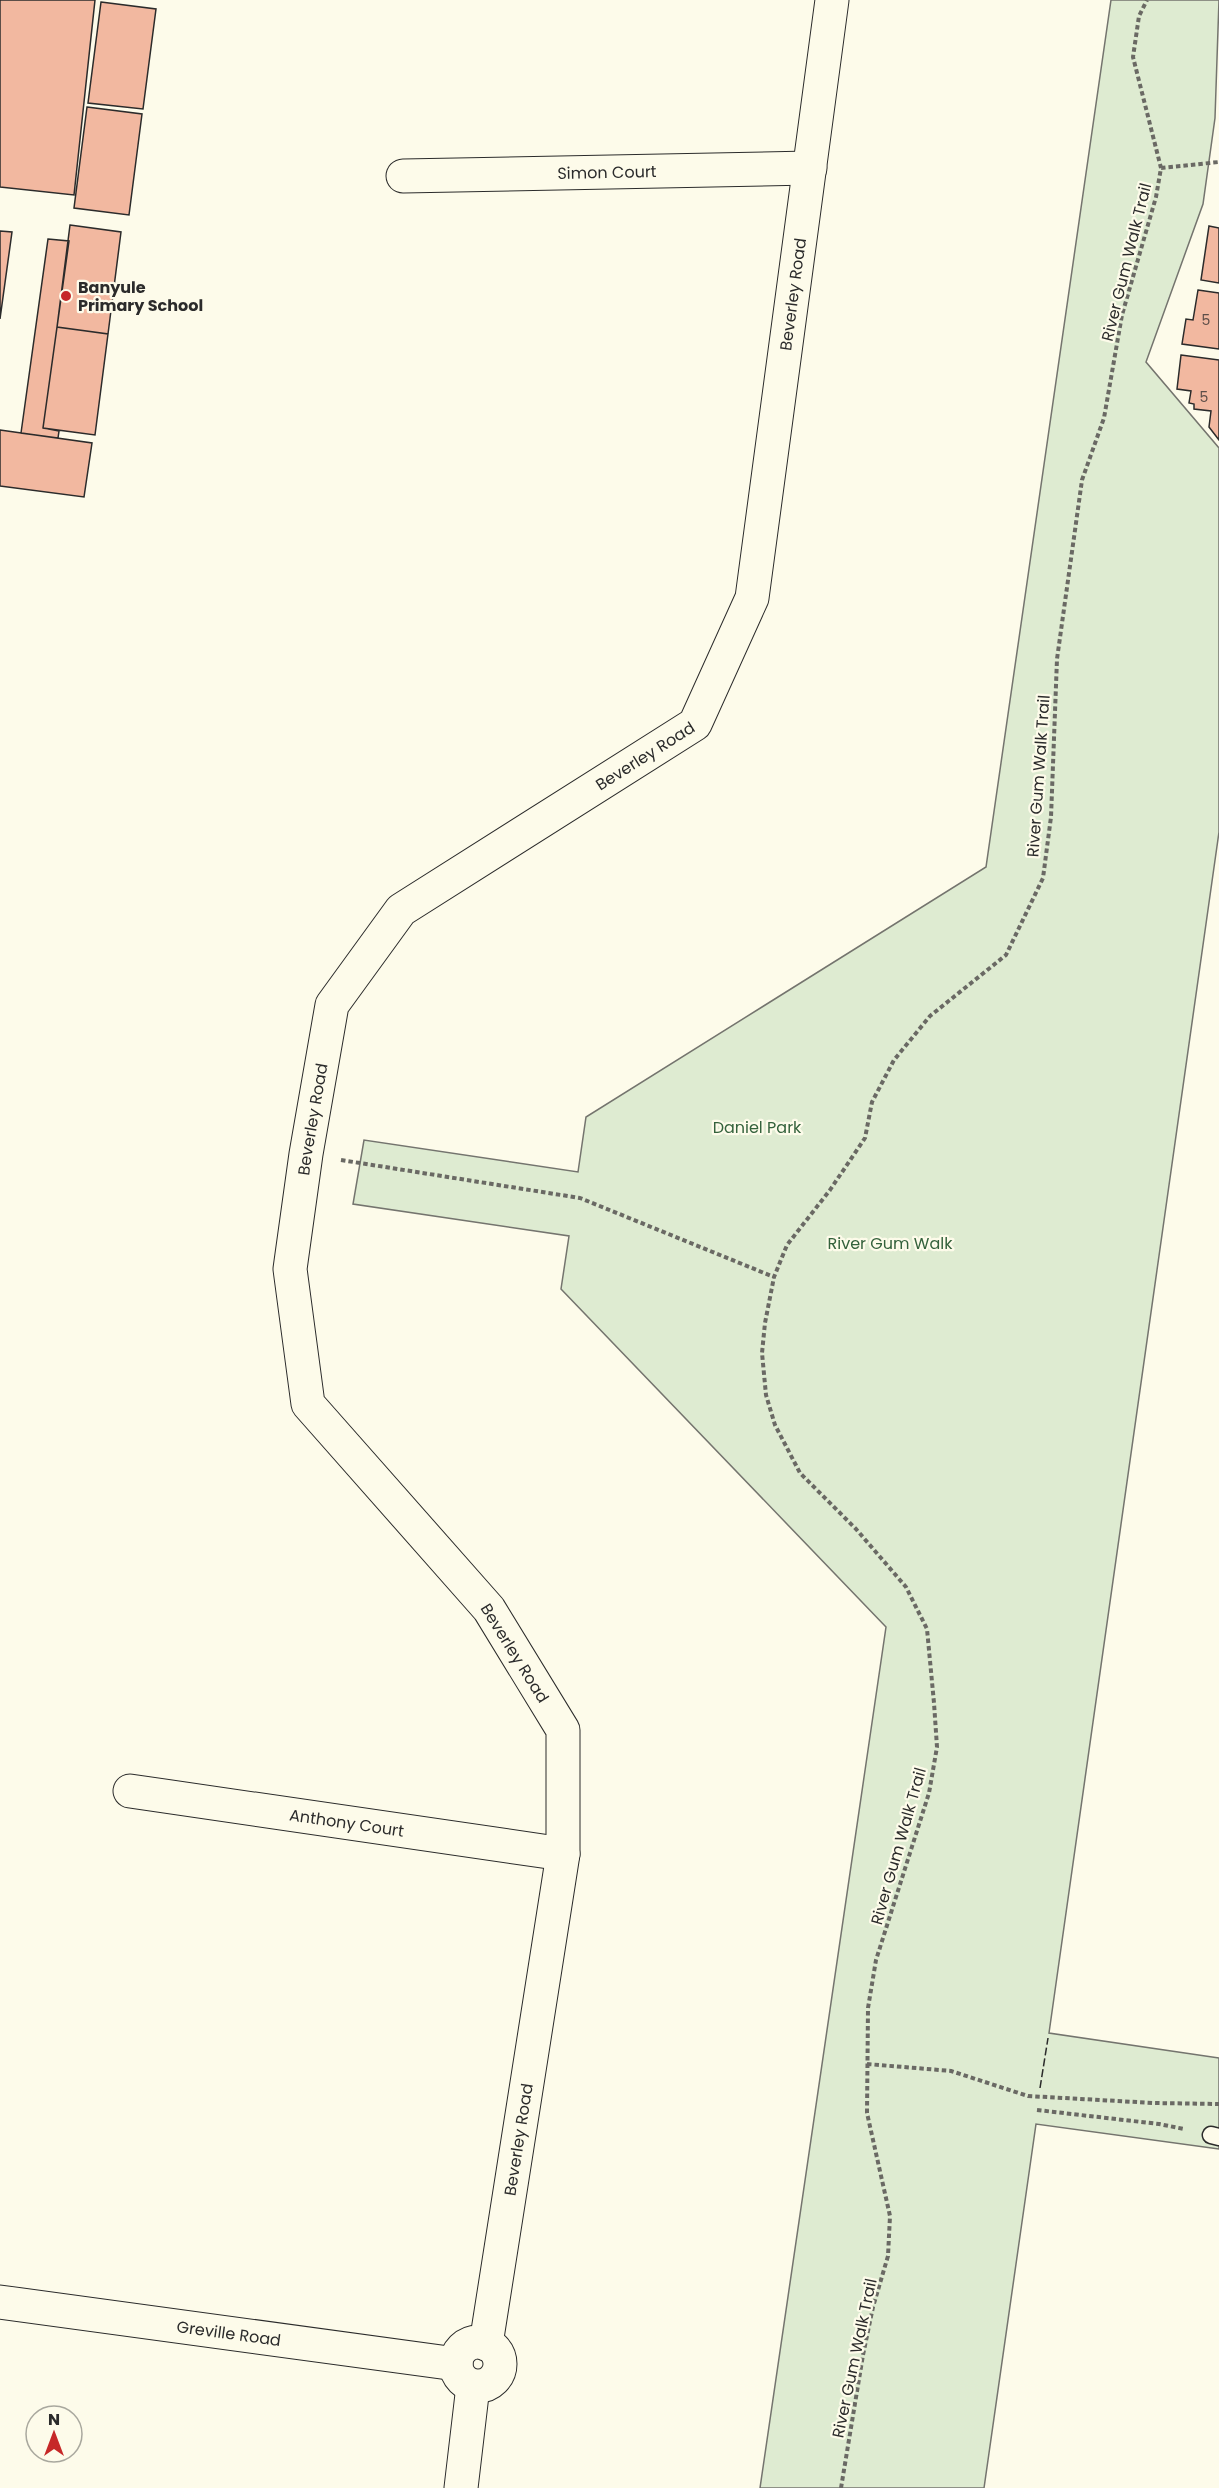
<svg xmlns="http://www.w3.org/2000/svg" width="1219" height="2488" viewBox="0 0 1219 2488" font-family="Poppins,sans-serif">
<rect width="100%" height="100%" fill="#fdfbea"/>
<path fill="#deebd1" stroke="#74746e" stroke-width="1.5" d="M1111,0H1219L1215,118L1203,204L1146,362L1219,448V832L1049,2033L1219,2058V2149L1036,2124L984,2488H760L886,1627L561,1289L569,1236L353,1204L364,1140L578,1172L586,1117L986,867Z"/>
<path fill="#f2b8a0" stroke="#2b2b2b" stroke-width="1.5" d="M0,0H95L74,195L0,187Z
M101,2L156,9L143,109L88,103Z
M87,107L142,114L129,215L74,208Z
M70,225L121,232L108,334L57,327Z
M1209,226L1219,228V283L1201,280Z
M0,231L12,232L0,319Z
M48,239L69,241L43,428L59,431L58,438L21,433Z
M1198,290L1219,293V349L1182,344L1186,319L1193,320Z
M57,327L108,334L95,435L43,428Z
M1181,355L1219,360V440L1209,427L1211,411L1194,409V404L1189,403L1191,391L1177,389Z
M0,430L92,443L84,497L0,486Z"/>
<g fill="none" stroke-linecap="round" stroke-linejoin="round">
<defs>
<path id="lane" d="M1211,2135L1219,2137"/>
<g id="street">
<path id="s1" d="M403,176L810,168"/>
<path id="s2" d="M130,1791L563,1854"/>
<path id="s3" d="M0,2302L456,2364"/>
<circle cx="478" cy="2364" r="22"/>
<path id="s4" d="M486,2344L563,1854V1730L489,1609L308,1404L290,1269L306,1154L332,1005L401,910L695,724L752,598L832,0"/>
<path d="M461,2488L473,2386"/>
</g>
</defs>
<use href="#lane" stroke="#2b2b2b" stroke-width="19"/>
<use href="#street" stroke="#2b2b2b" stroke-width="35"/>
<path stroke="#6a6964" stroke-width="4" stroke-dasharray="4.5 3" stroke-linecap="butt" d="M1161,168L1219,162
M341,1160L580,1198L774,1277
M867,2064L951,2071L1028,2096L1153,2103L1219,2104
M1037,2110L1159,2124L1184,2129
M841,2488L863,2355L873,2307L888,2256L890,2216L867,2113L868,2008L876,1960L929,1793L937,1747L934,1703L927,1629L906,1587L856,1529L800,1473L775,1425L766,1395L762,1353L765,1323L774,1277L787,1245L830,1190L865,1138L872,1102L894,1060L930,1016L1006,955L1043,878L1051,817L1057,659L1082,480L1104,418L1122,315L1156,197L1161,168L1133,57L1139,16L1147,0"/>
<use href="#lane" stroke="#fdfbea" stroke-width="16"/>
<use href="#street" stroke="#fdfbea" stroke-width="33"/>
<path stroke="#2b2b2b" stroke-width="1.5" stroke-dasharray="8 3" stroke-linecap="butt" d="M1040,2088L1048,2038"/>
</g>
<circle fill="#c62828" stroke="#fdfbea" stroke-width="2" cx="66" cy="296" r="6"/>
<g text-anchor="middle" stroke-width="4.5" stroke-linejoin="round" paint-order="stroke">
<g font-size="14" fill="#5d4e48">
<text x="1206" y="325">5</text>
<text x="1204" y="402">5</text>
</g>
<g font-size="16" fill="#2b2b2b" stroke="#fdfbea">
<text dy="6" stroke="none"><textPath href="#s1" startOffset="204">Simon Court</textPath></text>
<text transform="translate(1126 262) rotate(-76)" y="6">River Gum Walk Trail</text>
<text dy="6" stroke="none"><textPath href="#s4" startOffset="2349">Beverley Road</textPath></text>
<text dy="6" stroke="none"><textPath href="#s4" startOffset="1845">Beverley Road</textPath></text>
<text transform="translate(1038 776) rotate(-86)" y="6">River Gum Walk Trail</text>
<text dy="6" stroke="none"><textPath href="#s4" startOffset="1323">Beverley Road</textPath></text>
<text transform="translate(515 1653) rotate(58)" y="6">Beverley Road</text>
<text dy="6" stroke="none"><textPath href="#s2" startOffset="219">Anthony Court</textPath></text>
<text transform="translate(898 1846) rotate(-74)" y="6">River Gum Walk Trail</text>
<text dy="6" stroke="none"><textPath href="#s4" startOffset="207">Beverley Road</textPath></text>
<text dy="6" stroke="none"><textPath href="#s3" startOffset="231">Greville Road</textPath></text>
<text transform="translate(854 2358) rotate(-78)" y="6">River Gum Walk Trail</text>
</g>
<g font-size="16" font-weight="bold" fill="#2b2b2b" stroke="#fdfbea" text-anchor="start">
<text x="78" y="293">Banyule<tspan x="78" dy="18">Primary School</tspan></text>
</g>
<g font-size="16" fill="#34623c" stroke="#fdfbea">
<text x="757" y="1133">Daniel Park</text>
<text x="890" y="1249">River Gum Walk</text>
</g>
</g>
<g transform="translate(54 2434)"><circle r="28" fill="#fdfbea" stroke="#a9a89e" stroke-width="1.5"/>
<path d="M0-4.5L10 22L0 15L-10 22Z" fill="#c62828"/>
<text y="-9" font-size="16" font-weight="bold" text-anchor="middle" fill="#2b2b2b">N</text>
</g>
</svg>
